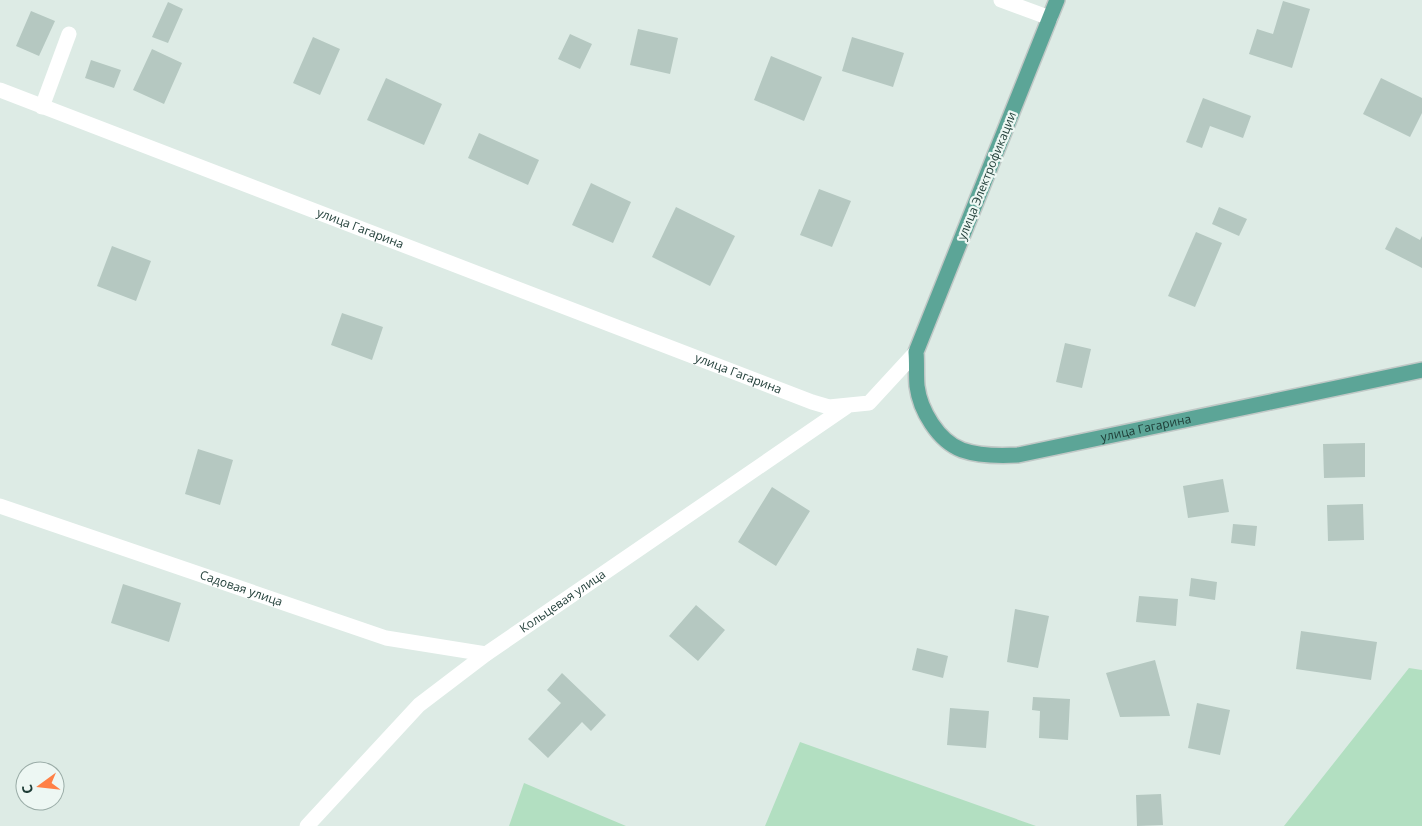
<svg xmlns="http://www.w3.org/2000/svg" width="1422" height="826" viewBox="0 0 1422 826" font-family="'Open Sans',sans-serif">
<rect width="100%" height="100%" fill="#ddebe5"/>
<path fill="#b2dfc1" d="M1409,668L1422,670V826H1284Z
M800,742L1036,826H765Z
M524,783L626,826H509Z"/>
<path fill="#b5c8c1" d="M1283,1L1310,9L1292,68L1249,54L1257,29L1273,34Z
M168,2L183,9L168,43L152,37Z
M31,11L55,21L39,56L16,46Z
M638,29L678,38L670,74L630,65Z
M570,34L592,44L580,69L558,59Z
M313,37L340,49L320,95L293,83Z
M852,37L904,53L893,87L842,71Z
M152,49L182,63L164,104L133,90Z
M771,56L822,77L804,121L754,100Z
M91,60L121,70L114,88L85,78Z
M386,78L442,104L424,145L367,120Z
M1381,78L1422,98V113L1410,137L1363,114Z
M1203,98L1251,116L1243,138L1210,126L1202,148L1186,142Z
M479,133L539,160L528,185L468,158Z
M591,183L631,202L613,243L572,225Z
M819,189L851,201L832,247L800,235Z
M676,207L735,236L710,286L652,257Z
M1219,207L1247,219L1239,236L1212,224Z
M1396,227L1420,240L1422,236V268L1385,249Z
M1196,232L1222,243L1195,307L1168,296Z
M112,246L151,261L136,301L97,286Z
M342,313L383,327L372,360L331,345Z
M1065,343L1091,349L1082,388L1056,382Z
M1365,443V477L1324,478L1323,444Z
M198,449L233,460L220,505L185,494Z
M1223,479L1229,512L1188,518L1183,486Z
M772,487L810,511L776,566L738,542Z
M1363,504L1364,540L1328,541L1327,505Z
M1233,524L1257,526L1255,546L1231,543Z
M1191,578L1217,582L1215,600L1189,596Z
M123,584L181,603L169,642L111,623Z
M1139,596L1178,599L1176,626L1136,622Z
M696,605L725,630L698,661L669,636Z
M1015,609L1049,616L1038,668L1007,662Z
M1301,631L1377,642L1371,680L1296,669Z
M917,648L948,656L943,678L912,670Z
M1155,660L1170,716L1120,717L1106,673Z
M562,673L606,715L591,731L582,722L548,758L528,739L561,703L547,690Z
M1033,697L1070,699L1068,740L1039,738L1040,711L1032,710Z
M1197,703L1230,710L1220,755L1188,748Z
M950,708L989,711L986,748L947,745Z
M1161,794L1163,825L1137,826L1136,795Z"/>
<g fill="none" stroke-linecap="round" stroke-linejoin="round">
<defs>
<g id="major">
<path id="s4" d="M1057,0L916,352C917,363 916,375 917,386C920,410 938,441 962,450C979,456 1000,456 1018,455L1422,370"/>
</g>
</defs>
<use href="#major" stroke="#c0c8c6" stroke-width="18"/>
<g stroke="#fff" stroke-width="15">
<path d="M1001,0L1050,18"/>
<path id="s1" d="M0,90L812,402L829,407L869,403L916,352"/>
<path d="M42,107L69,34"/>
<path id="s2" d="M0,506L386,638L486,654"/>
<path id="s3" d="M307,826L419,705L486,654L846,407"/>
</g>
<use href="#major" stroke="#5ca597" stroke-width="15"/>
</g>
<g text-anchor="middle" stroke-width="4.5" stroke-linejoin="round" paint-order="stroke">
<g font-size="12" fill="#1d3b35" stroke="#edf7f3">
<text transform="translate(987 176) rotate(-68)" y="4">улица Электрофикации</text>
<text dy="4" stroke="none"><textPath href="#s1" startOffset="386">улица Гагарина</textPath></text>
<text dy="4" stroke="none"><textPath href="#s1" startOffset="791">улица Гагарина</textPath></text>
<text dy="4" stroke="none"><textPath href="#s4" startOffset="682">улица Гагарина</textPath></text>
<text dy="4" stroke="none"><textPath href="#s2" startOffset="255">Садовая улица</textPath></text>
<text dy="4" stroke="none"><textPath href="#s3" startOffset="342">Кольцевая улица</textPath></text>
</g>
</g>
<g transform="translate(40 786) rotate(255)"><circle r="24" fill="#edf7f3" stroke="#9aaca7"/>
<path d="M0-4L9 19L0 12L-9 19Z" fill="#ff8046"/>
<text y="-8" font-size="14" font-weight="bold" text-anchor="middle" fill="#1d3b35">С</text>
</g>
</svg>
